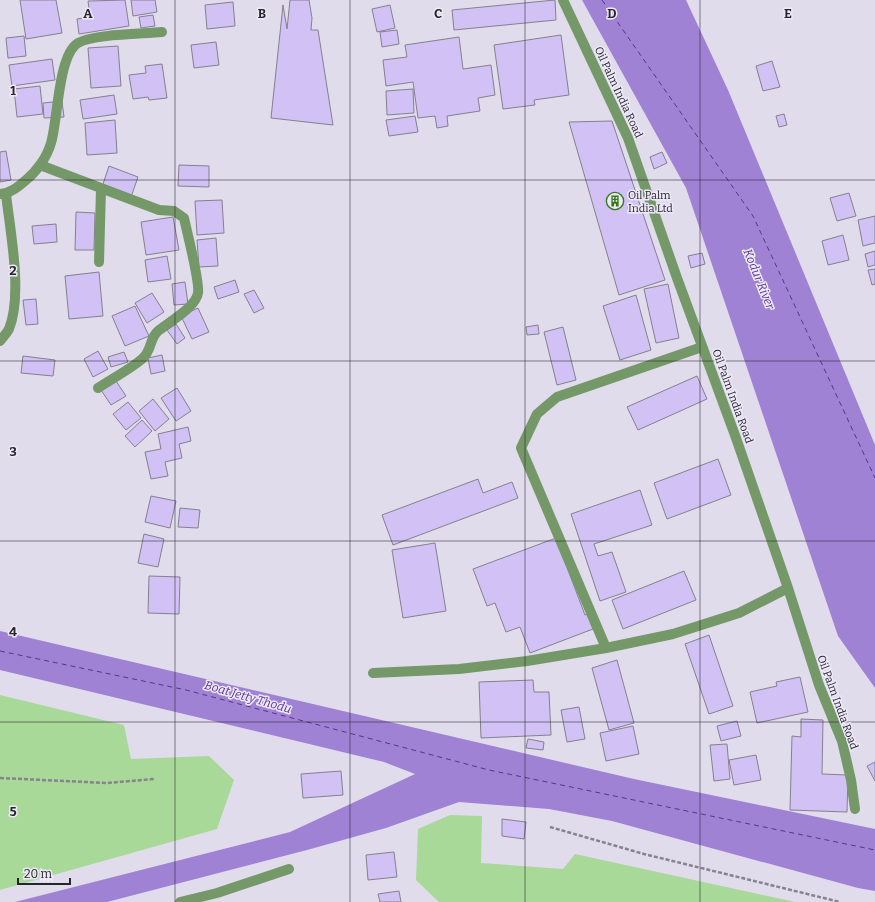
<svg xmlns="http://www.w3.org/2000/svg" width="875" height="902" viewBox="0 0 875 902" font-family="Bitter,serif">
<rect width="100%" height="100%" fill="#e1dcec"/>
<path fill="#a8d998" d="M0,695L124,725L131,759L209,756L234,780L217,829L0,890Z
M450,815L482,816L481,863L563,869L575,854L795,902H439L416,880L418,829Z"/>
<path fill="#9f82d3" d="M582,0H686L728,90L875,445V688L838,636L686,188Z
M0,631L634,779L875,829V891L858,888L612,821L549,809L459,802L386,828L307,850L107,902H15L290,832L415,774L384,762L0,670Z"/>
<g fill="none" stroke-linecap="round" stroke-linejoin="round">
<path stroke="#5b3291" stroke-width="1" stroke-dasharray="5 4" stroke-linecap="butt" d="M602,0L753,216L875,478
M0,651L186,690L489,770L875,850"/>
</g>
<path fill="#d1c1f4" stroke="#85808e" d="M20,0H56L62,33L26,39Z
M125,0L129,26L79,34L77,19L90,17L88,1Z
M131,0H155L157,12L133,16Z
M290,0H309L312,18L311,30H318L333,125L271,118L283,5L287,29Z
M555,0L556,20L454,30L452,10Z
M233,2L235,26L207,29L205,5Z
M390,5L395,28L377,32L372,9Z
M153,15L155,26L141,28L139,17Z
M397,30L399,44L382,47L380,32Z
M561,35L569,95L534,100L535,105L503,109L494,45Z
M24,36L26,56L8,58L6,38Z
M459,37L463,69L491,65L495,95L478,98L480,111L447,116L448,126L437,128L435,116L418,118L413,82L386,86L383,60L407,57L405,45Z
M216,42L219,65L194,68L191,45Z
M118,46L121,86L91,88L88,48Z
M52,59L55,80L12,86L9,65Z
M772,61L780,87L763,91L756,66Z
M162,64L167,98L149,100L148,97L133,99L129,75L146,73L145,66Z
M40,86L43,114L17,117L14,89Z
M413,89L414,113L387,115L386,91Z
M114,95L117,114L83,119L80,100Z
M62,101L64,117L44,118L43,103Z
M784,114L787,125L779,127L776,116Z
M415,116L418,132L389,136L386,120Z
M115,120L117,153L87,155L85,123Z
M612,121L665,280L619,295L569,122Z
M6,151L11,180L0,182V152Z
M662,152L667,163L654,169L650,157Z
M179,165L209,166V187L178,186Z
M109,166L138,177L131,197L102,187Z
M849,193L856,216L837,221L830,198Z
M222,200L224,233L197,235L195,201Z
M76,212L95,213L94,250H75Z
M875,216V243L863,246L858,220Z
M173,217L179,250L146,255L141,222Z
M56,224L57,242L34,244L32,226Z
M843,235L849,260L828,265L822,241Z
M216,238L218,266L199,267L197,240Z
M875,251V265L868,267L865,254Z
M702,253L705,264L691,268L688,256Z
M167,256L171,279L148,282L145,260Z
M875,269V284L872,285L868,270Z
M99,272L103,316L69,319L65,276Z
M235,280L239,292L218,299L214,287Z
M185,282L188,304L174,305L172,284Z
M668,284L679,338L656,343L644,289Z
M254,290L264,308L254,313L244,294Z
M152,293L164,312L147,323L135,303Z
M636,295L651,350L620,360L603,306Z
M36,299L38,324L26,325L23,300Z
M135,306L149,336L125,346L112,316Z
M198,308L209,332L192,339L181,316Z
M176,324L185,338L177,344L167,330Z
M538,325L539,334L527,335L526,327Z
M563,327L576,380L557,385L544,332Z
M98,351L108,369L93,377L84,359Z
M124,352L128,362L111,367L108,357Z
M162,355L165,371L151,374L148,358Z
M23,356L55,360L53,376L21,373Z
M697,376L707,399L638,430L627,407Z
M116,381L126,396L111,405L101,390Z
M177,388L191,411L176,421L161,398Z
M153,399L169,419L155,431L139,411Z
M128,402L141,418L126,430L113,414Z
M142,420L152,431L135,447L125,436Z
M188,427L191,441L179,444L182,458L165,462L168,476L151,479L145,452L161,449L158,434Z
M718,459L731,495L667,519L654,483Z
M478,479L483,493L512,482L518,498L393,545L382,515Z
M640,490L652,525L594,544L598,556L612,552L626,592L600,601L571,514Z
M151,496L176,501L170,528L145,522Z
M180,508L200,510L198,528L178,527Z
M144,534L164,539L158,567L138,563Z
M556,538L585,615L587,614L593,629L530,653L520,627L506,632L495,603L487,606L473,569Z
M435,543L446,611L403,618L392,550Z
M684,571L696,600L623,629L612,600Z
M149,576L180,577L179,614L148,613Z
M709,635L733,706L709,714L685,644Z
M617,660L634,723L609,730L592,668Z
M800,677L808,712L757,723L750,692L777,686L776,682Z
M533,680L534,692H549L551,735L481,738L479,682Z
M579,707L585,739L567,742L561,710Z
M801,719L823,720L822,774L848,775L847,812L790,810L792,736L801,737Z
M737,721L741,736L721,741L717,726Z
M633,726L639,754L606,761L600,733Z
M528,739L544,742L543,750L526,748Z
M727,744L730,779L714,781L710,745Z
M756,755L761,780L734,785L729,760Z
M875,762V781L867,766Z
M341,771L343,795L303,798L301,774Z
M502,819L526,822L524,839L502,836Z
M394,852L397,877L368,880L366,855Z
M399,891L401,902H380L378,894Z"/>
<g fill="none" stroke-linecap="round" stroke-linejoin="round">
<path stroke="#86828e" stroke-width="2.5" stroke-dasharray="4 2" stroke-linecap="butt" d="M0,778L107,783L154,779
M550,827L644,854L840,902"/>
<path stroke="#749867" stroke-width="10" d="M563,0L628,138L677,278L736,438L788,588L819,685L842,741L851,780L855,809
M40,165L159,210L174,211L184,218C187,232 200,282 198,293C196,307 169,322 158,331C149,339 152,351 142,359C129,370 113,378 98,388
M0,194C11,193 18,187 26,180C37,171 47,157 51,143C58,120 58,55 78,43C93,34 143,34 162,32
M99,262L101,189
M0,341C3,337 7,333 9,329C23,294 10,231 6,194
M606,648L521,448L537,414L557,397L702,347
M373,673L459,669L527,661L606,648L673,634L739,613L788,588
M180,902L217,893L289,869"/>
</g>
<path fill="none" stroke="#27252b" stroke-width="1" stroke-opacity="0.55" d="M175,0V902M350,0V902M525,0V902M700,0V902M0,180H875M0,361H875M0,541H875M0,722H875"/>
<defs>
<symbol id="building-ring" viewBox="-11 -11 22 22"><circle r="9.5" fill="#eee9f9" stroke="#377918" stroke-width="1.5"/><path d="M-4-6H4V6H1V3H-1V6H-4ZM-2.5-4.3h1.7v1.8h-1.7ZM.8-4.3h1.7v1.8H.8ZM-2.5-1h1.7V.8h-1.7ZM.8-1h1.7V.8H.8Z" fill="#377918"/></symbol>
</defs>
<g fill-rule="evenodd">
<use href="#building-ring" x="605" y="191" width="20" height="20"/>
</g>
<g text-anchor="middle" stroke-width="3" stroke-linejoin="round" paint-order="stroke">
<g font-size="11" fill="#27252b" stroke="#eee9f9">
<text transform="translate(619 92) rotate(65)" y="4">Oil Palm India Road</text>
<text transform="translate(733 396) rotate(70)" y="4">Oil Palm India Road</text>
<text transform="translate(838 702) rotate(70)" y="4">Oil Palm India Road</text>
</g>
<g font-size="11" fill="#27252b" stroke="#eee9f9" text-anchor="start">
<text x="628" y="199">Oil Palm<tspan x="628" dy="13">India Ltd</tspan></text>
</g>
<g font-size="12" font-style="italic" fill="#5b3291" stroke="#eee9f9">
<text transform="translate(759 279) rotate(68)" y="4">Kodur River</text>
<text transform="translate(248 697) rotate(16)" y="4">Boat Jetty Thodu</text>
</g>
</g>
<g font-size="13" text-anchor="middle" font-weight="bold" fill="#27252b" stroke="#eee9f9" stroke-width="3" stroke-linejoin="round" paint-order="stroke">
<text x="88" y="18">A</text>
<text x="262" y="18">B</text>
<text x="438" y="18">C</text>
<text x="612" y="18">D</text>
<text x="788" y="18">E</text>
<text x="13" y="95">1</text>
<text x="13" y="275">2</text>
<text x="13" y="456">3</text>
<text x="13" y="636">4</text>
<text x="13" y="816">5</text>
</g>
<path d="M18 878v6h52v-6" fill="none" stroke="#27252b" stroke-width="2"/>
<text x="24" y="878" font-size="12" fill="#27252b" stroke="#eee9f9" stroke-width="3" paint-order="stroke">20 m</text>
</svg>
